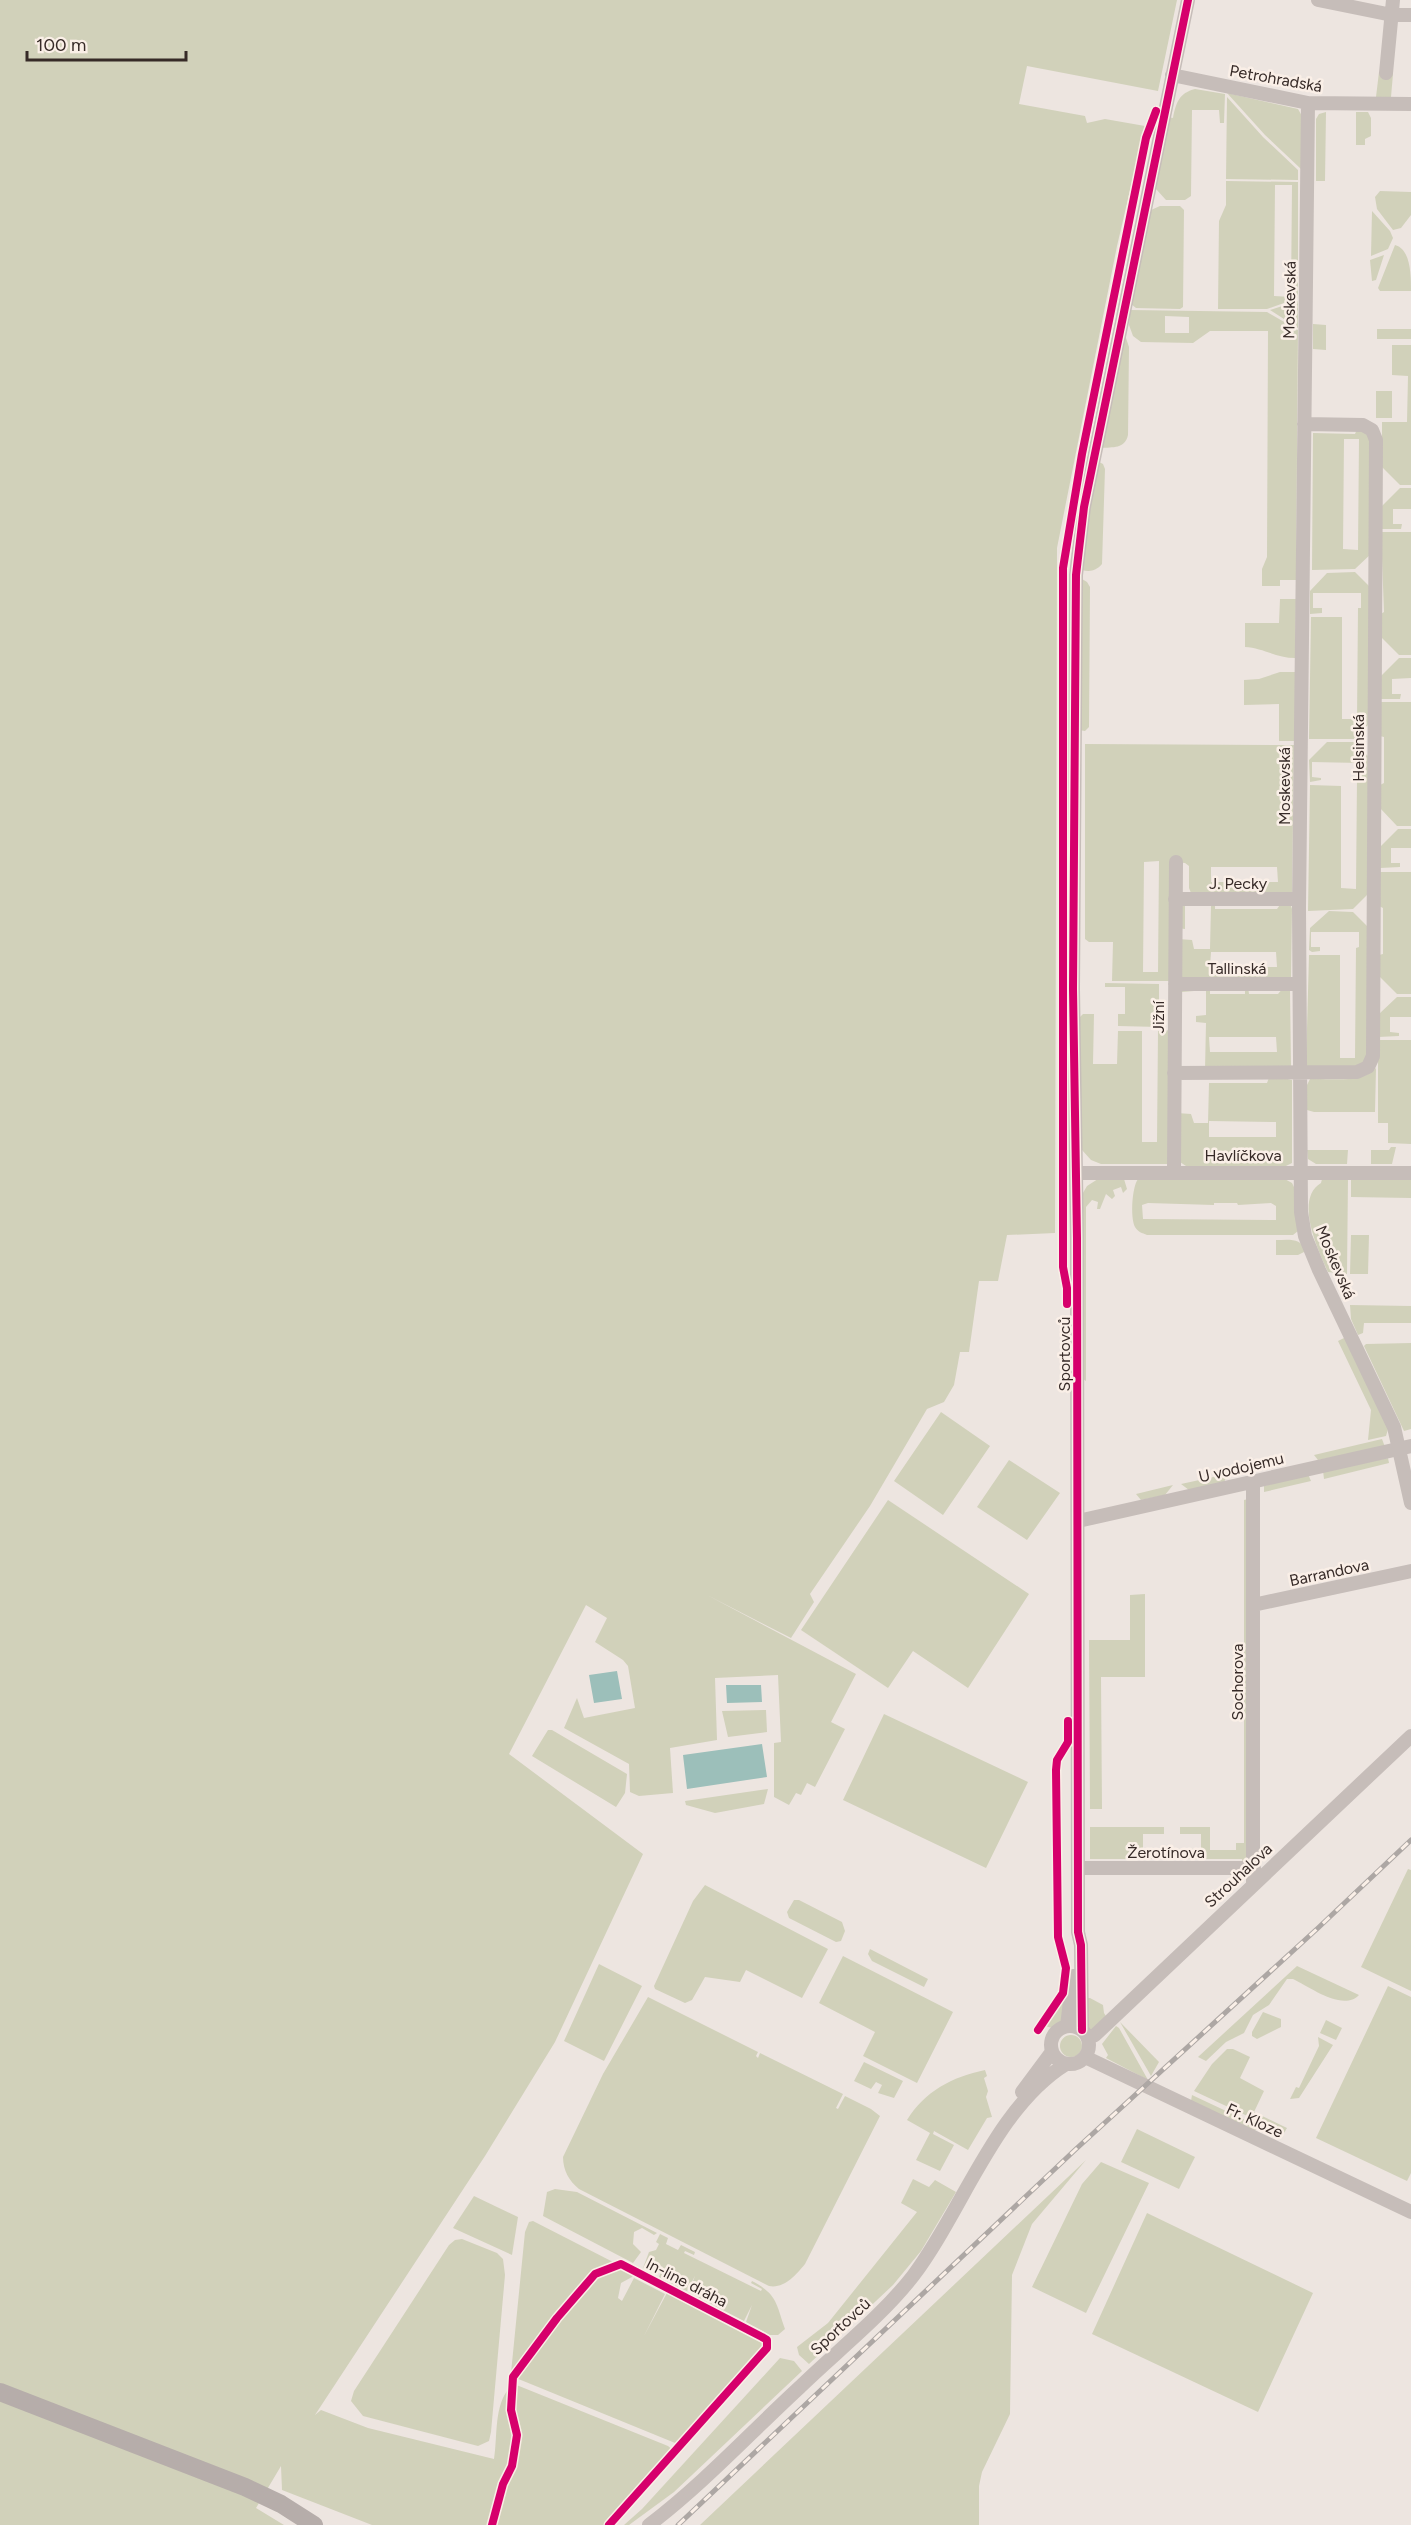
<svg xmlns="http://www.w3.org/2000/svg" width="1411" height="2525" viewBox="0 0 1411 2525" font-family="Figtree,sans-serif">
<rect width="100%" height="100%" fill="#ede5e0"/>
<path fill="#d1d1ba" fill-rule="evenodd" d="M0,0H1177L1158,91L1027,66L1019,104L1085,116L1087,123L1105,119L1145,126L1117,246L1057,548L1055,1233L1007,1235L998,1281H979L969,1352H960L954,1385L944,1402L927,1409L870,1506L810,1594L814,1602L791,1638L707,1595L856,1674L831,1722L845,1729L815,1787L807,1783L801,1795L796,1793L789,1805L774,1797V1743L781,1742L778,1675L715,1678L717,1740L670,1748L673,1793L639,1796L630,1792L629,1764L564,1728L577,1698L584,1718L635,1708L628,1666L623,1660L595,1642L607,1618L586,1605L509,1754L643,1854L555,2042L485,2156L315,2415L321,2410L368,2428L494,2459C498,2436 493,2399 514,2384L668,2446L674,2451L605,2525H372L282,2490L281,2466L256,2508L284,2525H0Z
M1379,72L1393,74L1391,97H1376Z
M1195,89L1225,94L1224,123H1220L1219,110H1192L1191,196L1185,200H1166L1156,189L1169,117L1173,118C1176,103 1179,93 1195,89Z
M1227,93L1298,109L1302,116L1301,169L1265,135Z
M1227,97L1263,137L1298,170V180L1226,179Z
M1326,112L1325,181H1316V119L1319,114Z
M1356,112H1368L1371,118V136L1365,139V145H1356Z
M1226,181L1298,182V298L1267,309H1218L1219,221L1226,205ZM1275,185H1292L1291,297L1274,296Z
M1380,191L1411,192V215L1401,228L1393,230L1377,209L1375,197Z
M1160,206H1180L1184,210L1183,307L1180,309L1136,308L1131,304L1151,210Z
M1372,211L1390,231L1393,238L1388,249L1371,256Z
M1395,245C1411,249 1411,276 1411,291H1380L1378,288Z
M1384,255L1376,280L1372,281L1370,260Z
M1298,301V328L1270,310Z
M1130,310L1267,312L1298,330L1296,580H1280V586H1262V569L1267,557L1268,331H1210L1193,343L1141,342L1133,336L1129,325ZM1165,316L1189,317V333H1165Z
M1313,324L1326,325V350L1313,349Z
M1377,329H1411V339H1377Z
M1125,335L1129,347L1128,435C1125,449 1113,447 1101,448Z
M1392,345H1411V485H1400L1382,467V422H1407L1408,376L1392,375Z
M1376,391H1392V418H1376Z
M1358,427L1370,432L1373,552L1355,569L1312,570L1313,433L1355,434ZM1344,439H1359L1358,550L1343,549Z
M1099,462L1103,464L1105,469L1102,564C1096,571 1090,572 1082,570L1085,536Z
M1400,488H1411V509H1393V524H1402L1401,529H1382V506Z
M1381,532H1411V655H1399L1381,637V614L1384,612Z
M1355,572L1373,590L1372,721L1354,739H1309L1311,617H1342V719H1357L1358,608H1361V593H1313V608H1322V613L1310,614V591L1327,573Z
M1082,579L1087,582L1090,587L1089,727L1085,731L1079,730Z
M1280,599H1296L1295,658C1277,658 1263,648 1245,647V623H1279Z
M1399,658H1411V678L1392,679V694H1401L1400,699H1381V676Z
M1280,672H1295V741H1279V704L1244,705V680L1259,679Z
M1380,702H1411V826H1397L1380,808V785L1384,783V737L1380,736Z
M1327,742H1354L1372,760L1371,891L1353,909L1308,911L1310,785L1341,786V888L1356,889L1357,778H1360V763L1312,762V777L1321,778V780L1310,782L1309,760Z
M1085,744L1294,745L1292,895L1191,893L1189,888V866L1185,863L1173,862L1170,981H1112L1113,942H1089L1085,939ZM1159,861L1158,972H1143L1144,862ZM1211,867H1277L1278,882H1211Z
M1398,829H1411V848H1391V863H1400V867L1380,868V847Z
M1379,872H1411V994H1397L1379,976V955L1383,954V908L1379,906Z
M1215,902V909H1277L1282,902L1290,903L1292,909L1291,979L1182,980L1178,939L1192,940L1194,949H1210L1211,906L1185,905V929L1177,928L1181,905ZM1211,952H1276L1277,967H1210Z
M1329,911L1353,912L1371,930L1370,1054L1365,1066L1310,1068L1306,1065L1309,955H1340V1058H1355L1356,948L1359,947V932H1311V947H1320V951L1312,952L1309,950L1310,928Z
M1105,983L1159,984V1027L1118,1026V1014H1125V987H1105Z
M1210,987V994H1245V987H1248L1249,994H1278L1284,987L1290,990L1291,1066L1205,1070L1206,1023L1196,1022V1016L1206,1015V990L1182,992L1181,989ZM1209,1037H1276L1277,1052H1210Z
M1397,997H1411V1017H1390V1032L1399,1033V1036L1378,1037L1379,1014Z
M1083,1014H1094L1093,1064H1117L1118,1031H1142V1142H1157L1158,1031L1172,1030L1168,1164H1101L1091,1160L1082,1150L1079,1018Z
M1378,1040H1411V1144L1388,1143V1123H1378Z
M1376,1068L1375,1112H1314L1307,1110V1085L1310,1079C1330,1078 1362,1084 1376,1068Z
M1270,1075L1292,1080V1163L1286,1166H1186L1180,1162L1177,1113L1191,1114L1194,1123H1208L1209,1083H1267ZM1209,1121L1276,1122V1137H1209Z
M1391,1147H1396L1392,1164H1371V1150H1389Z
M1307,1150H1348L1347,1164H1316L1308,1159Z
M1101,1177L1124,1179L1127,1189L1123,1193L1121,1187L1113,1190L1115,1196L1112,1199L1106,1194L1100,1209H1097L1098,1202L1092,1200L1086,1207V1381L1083,1379L1080,1198L1087,1186Z
M1283,1178L1292,1183L1295,1189L1298,1231L1293,1235H1147C1142,1233 1138,1232 1135,1227C1130,1218 1132,1187 1138,1179ZM1148,1203L1214,1205V1203H1237L1238,1205L1271,1203L1276,1206V1220L1143,1219L1142,1205Z
M1348,1178L1347,1274L1328,1272C1318,1250 1294,1199 1321,1183L1322,1179Z
M1351,1178H1411V1198L1351,1197Z
M1351,1235H1369L1368,1274H1350Z
M1276,1240C1288,1240 1301,1237 1306,1251L1298,1255H1276Z
M1350,1305L1411,1306V1323H1364L1363,1333L1358,1335L1351,1319Z
M1346,1337L1389,1426L1386,1436L1368,1440L1371,1410L1338,1341Z
M1411,1343V1429L1404,1431L1364,1346L1366,1344Z
M941,1412L990,1446L943,1515L894,1481Z
M1382,1439L1385,1447L1318,1460L1314,1455Z
M1388,1458L1389,1463L1324,1479L1323,1471Z
M1009,1460L1060,1493L1027,1540L977,1507Z
M1227,1474L1224,1483L1189,1490L1181,1484Z
M1308,1474L1311,1481L1264,1492V1486Z
M1173,1485L1165,1495L1141,1500L1136,1494Z
M1248,1499L1249,1861L1243,1864L1242,1859H1090V1827H1164V1834H1143V1850H1201V1834H1180V1827H1210V1850H1236V1843H1244V1500Z
M888,1500L1029,1594L968,1688L913,1651L888,1688L801,1630Z
M1145,1594V1677H1101L1102,1809H1090L1089,1640H1130V1595Z
M766,1710L767,1732L728,1737L722,1711Z
M884,1714L1028,1782L986,1868L843,1800Z
M548,1730H552L627,1774L625,1793L616,1807L532,1756Z
M768,1789L764,1804L715,1813L686,1805L685,1801Z
M1408,1869L1411,1870V1991L1361,1967Z
M705,1885L828,1949L802,1998L746,1970L740,1982L705,1977L692,2000L685,2003L655,1989L654,1986L693,1901Z
M794,1900H799L842,1922L845,1931L841,1941L836,1942L789,1918L787,1912Z
M870,1949L928,1979L924,1987L872,1961L868,1954Z
M843,1956L953,2012L917,2083L863,2056L875,2032L819,2003Z
M599,1964L642,1986L604,2061L564,2041Z
M1297,1966L1359,1995C1343,2012 1310,1987 1293,1979H1287L1269,2005L1253,2015L1244,2033L1226,2042L1206,2061L1198,2057Z
M1388,1986L1411,1997V2173L1407,2181L1316,2138Z
M1063,1996H1068L1061,2024L1052,2028L1045,2026Z
M648,1997L758,2052L756,2056L758,2058L760,2053L843,2094L836,2108L838,2109L845,2096L871,2109L880,2116L805,2264C796,2275 784,2289 769,2286L579,2189C569,2181 563,2170 563,2157L603,2074Z
M1085,1998H1090L1103,2005L1104,2013L1107,2018L1092,2031L1087,2028Z
M1263,2012L1281,2019V2027L1257,2039L1252,2036V2032Z
M1326,2020L1342,2028L1336,2040L1320,2033Z
M1120,2022L1159,2062L1151,2076Z
M1116,2026L1119,2028L1148,2080L1106,2058L1108,2055L1102,2044Z
M1060 2046a11 11 0 1 1 22 0a11 11 0 1 1-22 0Z
M1318,2037L1333,2045L1299,2098L1290,2099L1296,2087L1299,2088L1319,2046Z
M1227,2049H1233L1250,2057L1240,2078L1264,2091L1254,2112L1287,2128L1284,2133L1194,2091L1212,2064Z
M864,2062L903,2081L894,2098L878,2093L882,2085L876,2082L871,2089L854,2081Z
M985,2070L987,2076L984,2078L988,2091L986,2097L992,2117L987,2118L968,2150L934,2131L933,2134L954,2145L940,2171L916,2160L930,2133L907,2120C925,2091 952,2077 985,2070Z
M1192,2095L1258,2126L1255,2131L1191,2101Z
M1137,2129L1195,2157L1179,2189L1121,2162Z
M1086,2160L1032,2224L1012,2275L1010,2414L982,2472L979,2486V2525H700Z
M1101,2162L1149,2183L1086,2313L1032,2287L1082,2184Z
M913,2179L929,2187L935,2180L956,2192L921,2251L893,2285L809,2364L799,2355L797,2347L828,2323L917,2212L901,2203Z
M555,2189L577,2192L657,2233L654,2235L642,2228L634,2232L633,2244L641,2252L633,2263L543,2216L547,2192Z
M474,2196L518,2217L512,2255L453,2228Z
M1147,2213L1313,2293L1258,2412L1092,2334Z
M533,2221L615,2263L593,2273L554,2317L511,2373L525,2232L529,2222Z
M660,2234L668,2238L666,2244L678,2250L681,2245L695,2252L694,2255L685,2251L684,2253L761,2291L762,2289L751,2283L752,2281C777,2294 776,2303 785,2329L778,2335H770L746,2322L752,2305L744,2321L709,2303L715,2286L707,2302L689,2292L695,2276L687,2291L680,2288L686,2275L678,2287L659,2277L663,2267L661,2266L656,2275L643,2268L649,2252L656,2250L659,2244L656,2242Z
M462,2239L497,2253L503,2259L505,2275L491,2432L489,2441L478,2446L363,2416L351,2401L354,2391L449,2245L455,2240Z
M619,2267L634,2273L632,2277L621,2283L618,2298L622,2301L634,2278L665,2294L644,2336L668,2291L758,2338L764,2344L762,2352L680,2445L516,2378L551,2329L597,2275Z
M780,2358L794,2361L802,2371L674,2492L629,2525H624L642,2509Z"/>
<path fill="#9cbfba" d="M617,1671L622,1699L594,1703L589,1675Z
M726,1685H761L762,1702L727,1703Z
M762,1744L767,1777L687,1789L683,1755Z"/>
<g fill="none" stroke-linecap="round" stroke-linejoin="round">
<path stroke="#c6bdb9" stroke-width="14" d="M1318,0L1392,15H1411
M1386,73L1393,0
M1172,75L1308,103L1411,104
M1308,103L1299,907L1301,1212L1305,1236L1319,1270L1394,1427L1411,1503
M1175,899H1299
M1175,984H1299
M1174,1073L1357,1072L1368,1067L1373,1056L1376,440L1372,430L1363,425L1304,424
M1174,1171L1176,862
M1076,1173H1411
M1253,1482V1883
M1078,1521L1411,1446
M1253,1605L1411,1571
M1079,1868H1254
M1051 2045a19 19 0 1 1 38 0a19 19 0 1 1-38 0Z
M1067,2026L1073,1976
M1082,2030L1081,1945L1078,1932L1077,1238L1073,989L1076,575L1084,507L1188,0
M1088,2038L1095,2035L1411,1736
M1085,2057L1411,2212
M1022,2092L1051,2053
M649,2525C703,2484 750,2433 800,2387C837,2351 881,2317 913,2276C963,2210 995,2108 1066,2064"/>
<path stroke="#b6adaa" stroke-width="18" d="M0,2392L245,2487L281,2504L314,2525"/>
<defs>
<path id="rail" d="M678,2525L1076,2149L1318,1928L1411,1840"/>
</defs>
<use href="#rail" stroke="#ada7a4" stroke-width="5"/>
<use href="#rail" stroke="#faefe7" stroke-width="3" stroke-dasharray="9" stroke-linecap="butt"/>
<defs>
<path id="cycleway" d="M1067,1304V1288L1063,1267V568L1082,454L1146,138L1156,111
M1038,2030L1063,1993L1066,1968L1058,1937L1056,1770L1057,1760L1068,1742V1721
M1082,2030L1081,1945L1078,1932L1077,1238L1073,989L1076,575L1084,507L1188,0
M492,2525L503,2484L512,2466L517,2435L511,2410L513,2377L557,2318L595,2274L621,2264L762,2337L767,2340V2348L609,2525"/>
</defs>
<use href="#cycleway" stroke="#faefe7" stroke-width="11"/>
<use href="#cycleway" stroke="#d6006c" stroke-width="8"/>
</g>
<g text-anchor="middle" stroke-width="5" stroke-linejoin="round" paint-order="stroke">
<g font-size="16" fill="#362a27" stroke="#faefe7">
<text transform="translate(1276 78) rotate(10)" y="6">Petrohradská</text>
<text transform="translate(1289 300) rotate(-89)" y="6">Moskevská</text>
<text transform="translate(1358 748) rotate(-90)" y="6">Helsinská</text>
<text transform="translate(1284 786) rotate(-90)" y="6">Moskevská</text>
<text x="1238" y="889">J. Pecky</text>
<text x="1237" y="974">Tallinská</text>
<text transform="translate(1158 1017) rotate(-90)" y="6">Jižní</text>
<text x="1243" y="1161">Havlíčkova</text>
<text transform="translate(1336 1262) rotate(67)" y="6">Moskevská</text>
<text transform="translate(1064 1354) rotate(-90)" y="6">Sportovců</text>
<text transform="translate(1241 1467) rotate(-13)" y="6">U vodojemu</text>
<text transform="translate(1329 1572) rotate(-12)" y="6">Barrandova</text>
<text transform="translate(1237 1682) rotate(-90)" y="6">Sochorova</text>
<text x="1166" y="1858">Žerotínova</text>
<text transform="translate(1238 1875) rotate(-43)" y="6">Strouhalova</text>
<text transform="translate(1255 2120) rotate(25)" y="6">Fr. Kloze</text>
<text transform="translate(687 2282) rotate(27)" y="6">In-line dráha</text>
<text transform="translate(840 2326) rotate(-43)" y="6">Sportovců</text>
</g>
</g>
<path d="M27 51v9h159v-9" fill="none" stroke="#362a27" stroke-width="3"/>
<text x="36" y="51" font-size="18" fill="#362a27" stroke="#faefe7" stroke-width="4.5" paint-order="stroke">100 m</text>
</svg>
